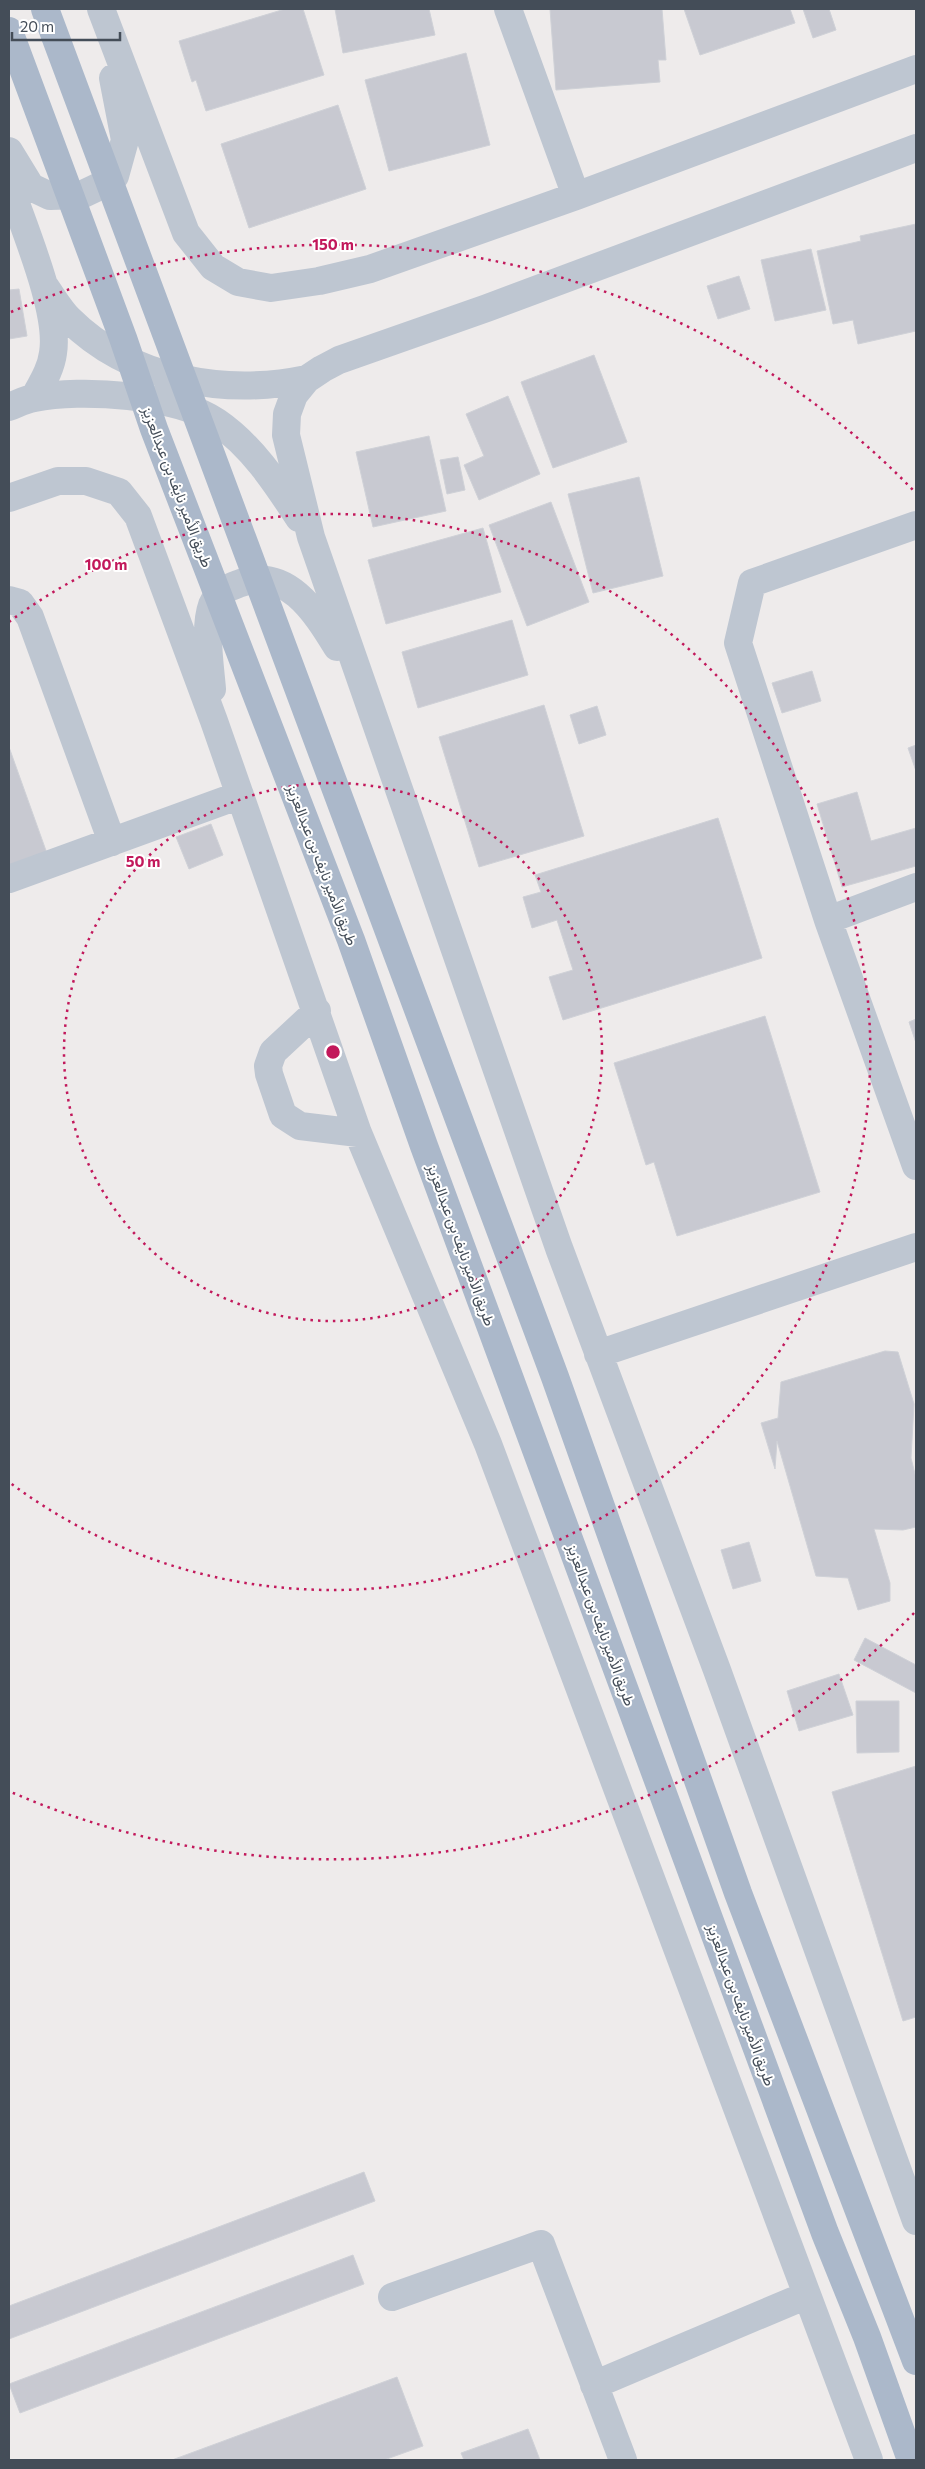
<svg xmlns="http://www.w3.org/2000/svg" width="925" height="2469" viewBox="0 0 925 2469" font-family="Commissioner,Vazirmatn,sans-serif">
<rect width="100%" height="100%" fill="#eeebeb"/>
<path fill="#c8c9d1" stroke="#cfd1d7" d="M285,9H303L324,75L206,111L196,80L192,82L179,41Z
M335,9H429L435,35L343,53Z
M550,9H662L666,60H658L660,82L556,90Z
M684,9H790L795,23L700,55Z
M803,9H829L836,30L813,38Z
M466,53L490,145L389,171L365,80Z
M338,105L366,189L249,228L221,144Z
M916,224V331L858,344L853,320L833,324L817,251L861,241L860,236Z
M811,249L826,310L775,321L761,260Z
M739,276L750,309L718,319L707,286Z
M19,289L27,336L9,339V290Z
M594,355L627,442L553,468L521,382Z
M508,396L540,474L479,500L464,465L484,456L466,414Z
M429,436L446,511L373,527L356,452Z
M458,457L465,490L447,494L440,460Z
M639,477L663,576L593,593L568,494Z
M551,502L589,602L527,626L489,525Z
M483,528L501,592L386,624L368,560Z
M512,620L528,675L418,708L402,652Z
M812,671L821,701L782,713L772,683Z
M544,705L584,836L479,867L439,737Z
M597,706L606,735L579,744L570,715Z
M916,745V771L908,748Z
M9,747L49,859L9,873Z
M857,792L871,841L916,828V866L842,887L817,804Z
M718,818L762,958L563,1020L549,977L573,970L557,920L532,928L523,897L541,892L535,875Z
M211,824L223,855L189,869L176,837Z
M765,1016L820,1192L677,1236L654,1162L646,1165L614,1063Z
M916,1019V1043L909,1022Z
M885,1351L898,1352L914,1404L911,1458L916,1478V1527L903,1530L874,1529L890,1583V1601L858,1610L848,1578L816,1576L777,1441L775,1469L761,1423L778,1418L781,1382Z
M749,1542L761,1581L733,1589L721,1550Z
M865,1638L916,1665V1693L854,1660Z
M839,1674L853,1715L799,1731L787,1691Z
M856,1701H899V1752L857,1753Z
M916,1766V2017L903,2021L832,1792Z
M364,2172L375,2201L9,2339V2306Z
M353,2255L364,2284L20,2413L9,2384Z
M397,2377L423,2446L384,2460H172Z
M528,2429L540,2460H464L461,2453Z"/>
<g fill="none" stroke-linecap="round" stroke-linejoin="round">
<path stroke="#bec6d1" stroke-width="28" d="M101,9L186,233L213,267L238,282L271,288L319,281L370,269L576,196L916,69
M508,9L576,196
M916,148L487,308L339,360L322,369L307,379L294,395L287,414L286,435L311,537L559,1248L717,1670L916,2221
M9,151L31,187L50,196L81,195L100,186L115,176L125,140L113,78
M9,184C23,226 60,311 53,353C51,369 42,383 34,398
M44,285C52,296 59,309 69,319C130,380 225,396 307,379
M9,407C17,404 26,399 34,398C81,388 178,395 217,422C252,446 276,483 299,518
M9,498L58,481H86L119,492L138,516L214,721L358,1133L488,1444L869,2460
M916,525L752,583L738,643L828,920L916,1166
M9,600L20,603L30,617L112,842
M212,689C210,665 204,627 212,605C217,593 227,588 238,584C286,565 315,611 337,647
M9,879L240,795
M828,920L916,887
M317,1011L273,1052L268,1066L269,1074L283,1115L300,1126L358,1133
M598,1354L916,1247
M392,2297L541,2244L623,2460
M594,2385L807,2295"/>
<path stroke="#abb8ca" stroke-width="28" d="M45,9L555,1377L738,1893L916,2361
M9,31L123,338L154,429L351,940L424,1146L825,2233L867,2337L911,2460"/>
</g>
<g fill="none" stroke="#c2185b" stroke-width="2.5" stroke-dasharray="2.5 5">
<circle cx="333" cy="1052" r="269"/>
<path d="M9 622A538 538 0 1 1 9 1482"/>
<path d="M914 1613A807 807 0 0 1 11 1792M11 312A807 807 0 0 1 914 491"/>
</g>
<g text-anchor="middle" stroke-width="4" stroke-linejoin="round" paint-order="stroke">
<g font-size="15" fill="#444d58" stroke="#fff">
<text transform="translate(177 487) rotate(69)" y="5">طريق الأمير نايف بن عبدالعزيز</text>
<text transform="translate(322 865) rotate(69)" y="5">طريق الأمير نايف بن عبدالعزيز</text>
<text transform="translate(461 1245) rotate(70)" y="5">طريق الأمير نايف بن عبدالعزيز</text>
<text transform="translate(601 1625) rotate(70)" y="5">طريق الأمير نايف بن عبدالعزيز</text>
<text transform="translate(741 2005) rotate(70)" y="5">طريق الأمير نايف بن عبدالعزيز</text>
</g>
</g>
<circle cx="333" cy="1052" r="8" fill="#c2185b" stroke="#fff" stroke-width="2.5"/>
<g font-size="15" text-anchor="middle" font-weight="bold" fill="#c2185b" stroke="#fff" stroke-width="4" stroke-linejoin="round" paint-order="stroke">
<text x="333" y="250">150 m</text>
<text x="106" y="570">100 m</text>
<text x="143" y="867">50 m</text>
</g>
<rect width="925" height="2469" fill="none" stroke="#444d58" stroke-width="20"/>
<path d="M12 32v8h108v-8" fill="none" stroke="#444d58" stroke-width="2.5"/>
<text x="20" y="32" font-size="15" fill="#444d58" stroke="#ffffff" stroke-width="4" paint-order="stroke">20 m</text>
</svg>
